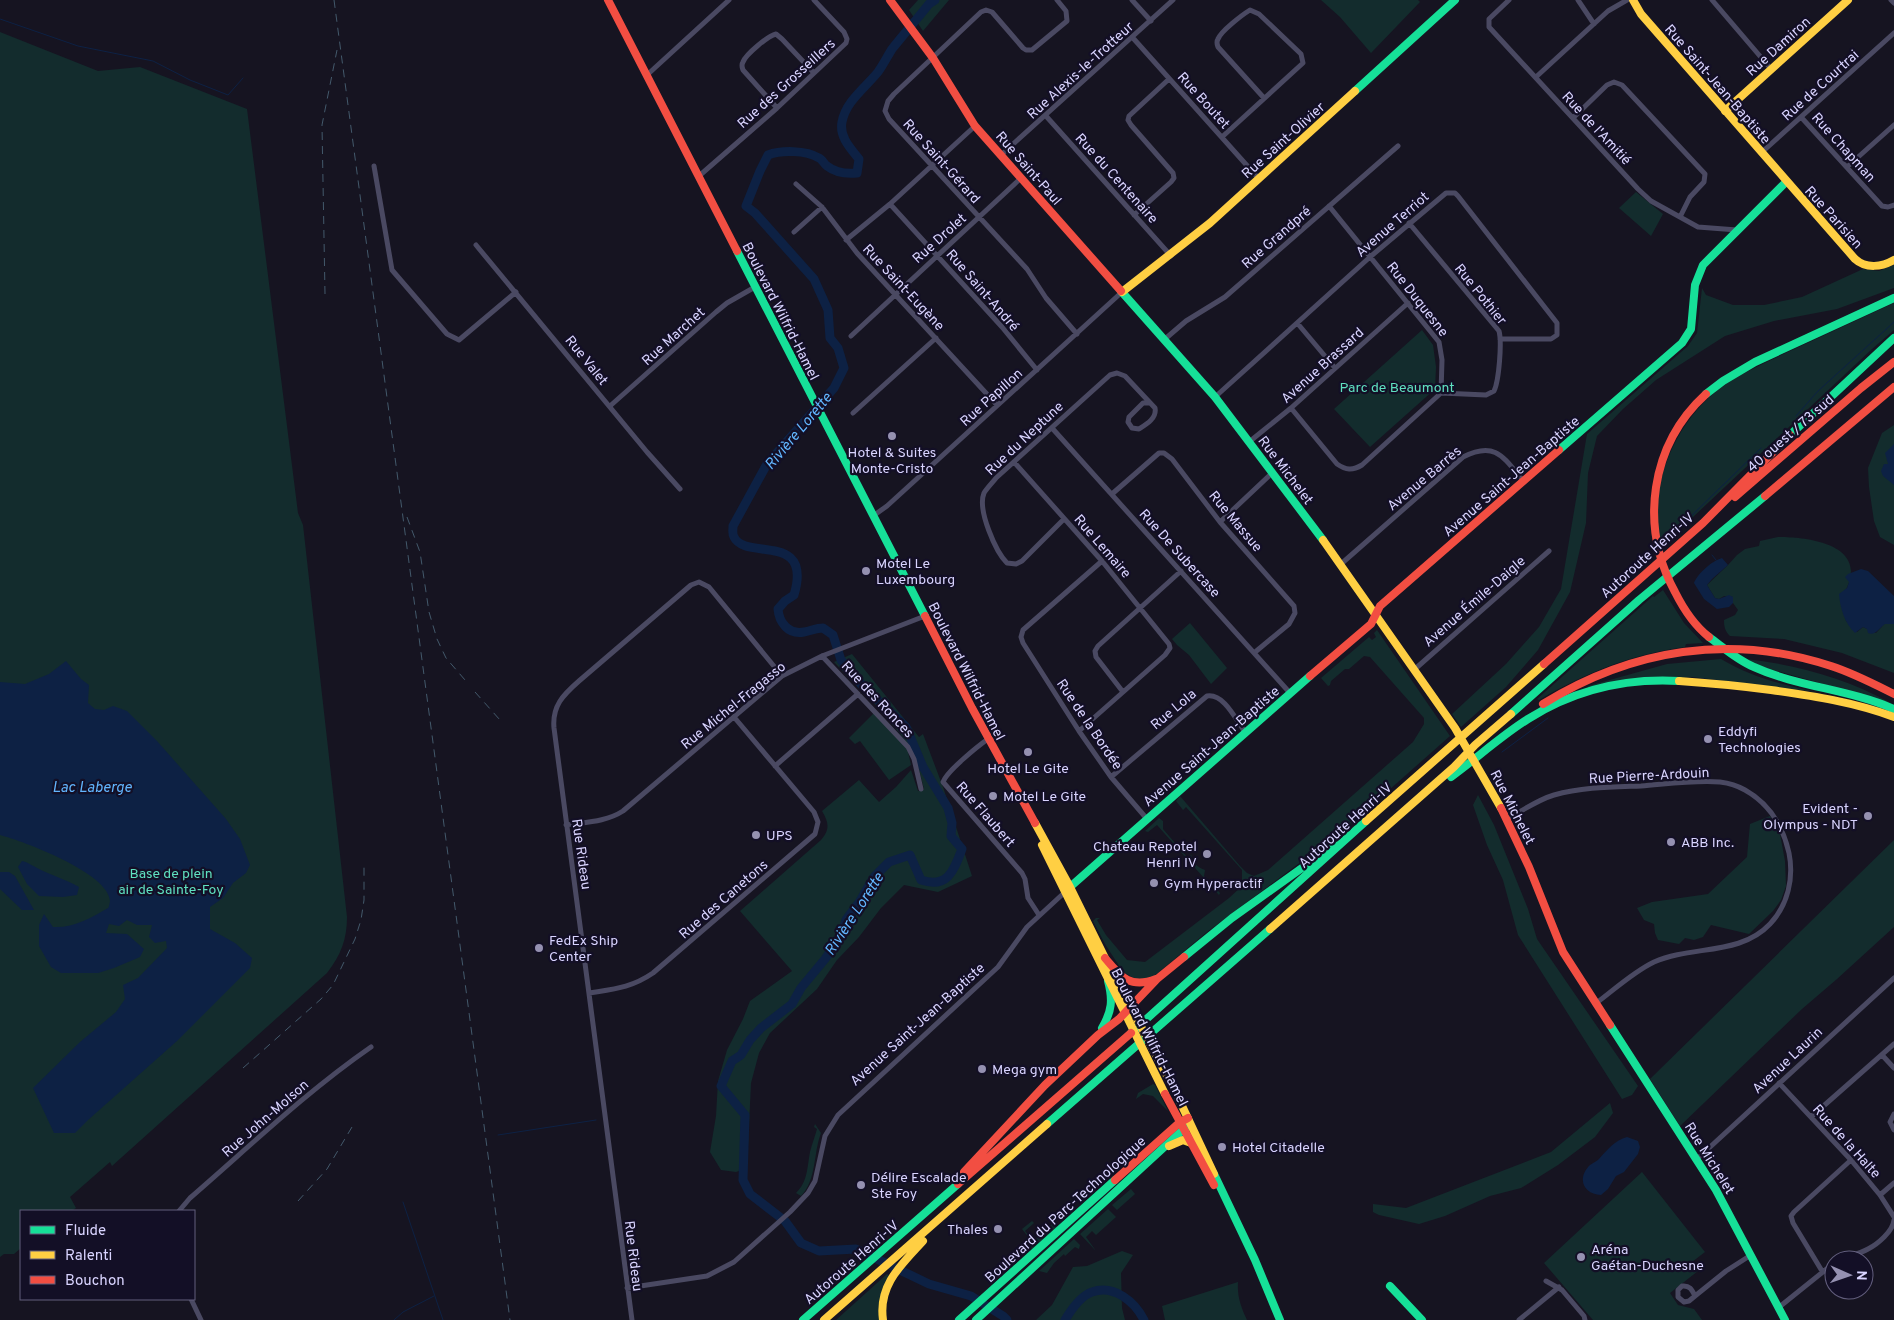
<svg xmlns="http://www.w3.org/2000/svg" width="1894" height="1320" viewBox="0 0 1894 1320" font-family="Overpass,sans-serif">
<rect width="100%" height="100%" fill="#161421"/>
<path fill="#132c2d" d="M918,0H949L923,31L909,10Z
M1321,0H1418L1420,2L1371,53L1340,17Z
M0,32L98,71L140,67L247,109L298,513L303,525L347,917C347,939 341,955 327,973L112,1166L110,1162L70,1197L76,1208L71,1211H21V1248L14,1254H4L0,1257Z
M1636,192L1663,214L1651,236L1619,208Z
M1894,265V288L1837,309L1774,321L1725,336L1656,380L1623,409L1597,436L1588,473L1586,523L1570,592L1538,650L1506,687L1461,727L1452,714L1506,664L1539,627L1561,589L1587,434L1688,346L1697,333L1702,288L1706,295L1733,305H1764L1802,297L1863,269L1879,271Z
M1894,303V330L1872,349L1660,548C1659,536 1657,522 1657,510C1659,461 1685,412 1726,384C1746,371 1769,361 1790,351C1825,335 1859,319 1894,303Z
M1422,330L1433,345L1436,367L1435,389L1370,447L1334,409Z
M1894,425V545L1880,537L1874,521L1869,487L1868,468L1882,433Z
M1778,537C1800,537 1850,541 1851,571C1851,578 1848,587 1844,593L1846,621L1857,632L1863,627L1876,633L1885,623L1894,624V673L1842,653L1784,639L1730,636C1725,631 1724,627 1724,620L1735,615L1738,610L1733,603V597L1724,596L1719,599L1715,598L1707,585L1728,565L1737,555L1745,549L1759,546L1760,541Z
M1663,590L1684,623L1703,643L1686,644L1685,647C1632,654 1585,673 1539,700L1537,699L1653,596L1654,597Z
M1190,623L1227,668L1211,684L1189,655L1177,645L1172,639Z
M1377,630L1450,736L1345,829L1207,932L1153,977L1139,981L1123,972L1105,944L1093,921L1096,918H1100L1097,920L1106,935L1127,960L1145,962L1229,898L1242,886V870L1186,807L1183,810L1176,801L1180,796L1240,866L1247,873L1254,876L1268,870L1413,742L1424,724V718L1370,657L1364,656L1349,669H1345L1331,681L1330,685L1328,686L1321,678L1369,637L1372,640L1376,637L1374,633Z
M852,654L919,737L923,734L943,787L972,876L938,892L904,885L881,908L859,937L837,960L817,989L770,1033L759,1053L751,1083L747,1168L736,1172L721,1170L710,1152L716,1116L718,1081L727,1050L743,1019L750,1001L792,971L740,911L821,840C830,829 829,823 822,811L859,780L879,802L896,787L911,770L918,791L924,789C920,774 917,758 908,745C894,723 873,707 861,684L852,681L834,662Z
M1721,659C1751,677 1783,685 1817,692L1692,677L1588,687V686L1667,664Z
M1746,659C1798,665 1845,678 1891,703L1766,668Z
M874,713L907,747L911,765L889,780L860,741L855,744L849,738Z
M1478,795L1494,825L1528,909L1537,939L1638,1086L1632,1095L1622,1099L1518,935L1503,880L1487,845L1473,805Z
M1770,816L1780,834L1785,861L1786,886L1781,900L1773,911L1749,934L1711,925L1703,937L1694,940L1685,938L1679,944L1658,940L1655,933L1654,924L1644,920L1637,908L1652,902L1708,894L1747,857L1750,824Z
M1159,818L1163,821V829L1187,857H1190L1191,854C1193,862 1196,867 1205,870L1204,876L1220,893L1219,895L1157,825L1148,832L1145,831Z
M1894,840V927L1837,979L1802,1009L1680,1126L1650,1079Z
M1153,1084L1155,1085L1168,1111L1153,1096L1143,1094L1136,1099L1138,1093Z
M1610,1103L1613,1113L1595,1137L1558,1165L1521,1188L1490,1196L1445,1216L1419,1224L1379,1215L1373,1212V1204L1406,1208L1551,1152Z
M815,1124L821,1133C813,1154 817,1179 801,1196L796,1193C808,1181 807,1168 810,1152C812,1144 815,1136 817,1129L814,1127Z
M1642,1172L1705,1252L1692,1262L1698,1271L1670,1293L1678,1305L1694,1309L1702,1320H1593L1544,1263Z
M1131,1189L1135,1194L1117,1210L1112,1205Z
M1108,1209L1116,1217L1096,1235L1092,1231L1086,1237L1096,1251L1080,1234Z
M1032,1221L1034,1223L1025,1231L1033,1241L1055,1221L1057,1227L1026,1257L1018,1248L1029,1238L1022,1229Z
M1074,1239L1080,1245L1079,1249L1075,1247L1065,1256L1064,1254L1054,1263L1047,1273L1039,1271Z
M1122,1251L1133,1255L1121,1273L1122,1308L1125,1320H1036L1052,1305L1073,1267L1087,1266Z
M887,1274L890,1276L880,1320H836Z
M1238,1282C1237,1297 1241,1307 1247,1320H1165L1162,1306Z"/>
<path fill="#0d2144" d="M1894,444V485L1883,476L1881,471L1884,464H1888L1885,453Z
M1722,558L1728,565L1712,579L1707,585L1715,598L1719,599L1729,595L1733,597V603L1729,607L1717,609L1704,599L1694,583C1698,573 1712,561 1722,558Z
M1861,569L1868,571L1894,596V624H1885C1879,628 1876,636 1868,633L1867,629L1863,627L1855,633C1845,624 1840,608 1839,594L1847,588L1849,582L1845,577L1848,574Z
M66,661L81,679L89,685L88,703L95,709L104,710L113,706L127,711L157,741L226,819L240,839L250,865L246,873L233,883L223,898L210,907V929L235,943L252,958L250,968L177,1041L88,1120L75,1133H54L33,1088L80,1042L116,1012L125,999L123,985L138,978L167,948L166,941L155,943L149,937L152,925H137L127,920L119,926L109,924L106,933L127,934L144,949L140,957L114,968L98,973H61L51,967L39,946V925L44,914L53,927C74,928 91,918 108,908C109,908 110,901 110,901C109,873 23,841 0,835V682L25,684L49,674Z
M22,861C30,863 34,867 41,870C54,876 67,880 79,887L77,895L63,897L39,896L27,884L18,867Z
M0,872H9L15,876L34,910H22L0,889Z
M1627,1137L1638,1141L1640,1147L1638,1154L1624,1172L1616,1176L1608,1189L1601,1195C1584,1194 1576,1179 1590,1165C1593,1163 1597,1161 1599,1159C1607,1150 1615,1140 1627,1137Z"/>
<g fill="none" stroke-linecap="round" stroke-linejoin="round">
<path stroke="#0d2144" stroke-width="1" d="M0,19L78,46L153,61L190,80L228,95L243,78
M1796,416L1818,391L1894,322
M1685,522L1761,448
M1712,555L1716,560
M1502,752L1548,718
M498,1135L596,1120
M403,1202L443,1320
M394,1320L403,1312L434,1296"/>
<path stroke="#0d2144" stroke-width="9" d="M935,0L929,4C917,19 904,34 892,49C887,57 883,65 878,72C865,88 846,101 842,122C839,137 851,149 859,159L857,173C847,174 836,173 827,166C824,164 822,159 819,158C806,150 781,150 768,155L760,171L746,206L755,213L814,279L828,310L830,338L838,348L844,368L834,388L767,464L733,526C733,530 732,534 734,537C745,561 813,531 794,595L785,601L778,609C779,622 788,635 804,632C811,631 816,628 823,628L833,635L841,660L861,684L906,727L923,767L948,808L952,823L951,836L962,849C954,870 948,889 921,880L910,855L889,862L874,877L860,901L846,920L841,936L825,959L801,988L792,1004L761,1028L750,1040L741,1055L732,1061L721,1086L745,1115L743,1180L750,1194L785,1221L801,1243L819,1251L856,1249L929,1284L971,1296L1003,1316L1007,1320
M1065,1320C1071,1310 1080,1296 1092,1292C1114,1284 1135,1302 1144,1320"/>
<path stroke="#4a4962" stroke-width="5" d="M1057,0L1066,11L1067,21L1032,50H1026L1023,48L992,12L986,10L981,12L894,94L888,101L885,111L889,119L1027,269L1046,298L1077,334
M1132,0L1151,21
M1509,0L1489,19V27L1638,189L1651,201L1698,227L1737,230
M1578,0L1594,24
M1712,0L1771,69
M1891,0L1894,3
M1133,38L1259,179
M647,75L729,0
M1536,77L1608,11L1627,0
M777,108L743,70C742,67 741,65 743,62C746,54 768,36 776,34L782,39L813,72
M1046,116L1171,256
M1801,117L1882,206L1888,207L1894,205
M1573,118L1607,85L1614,82L1622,85L1705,174L1704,182L1690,197L1680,217
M1222,137L1303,63L1301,54L1259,14L1250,10C1242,15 1221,31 1218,39C1216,42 1217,44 1218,47L1264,98
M1761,153L1894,33
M1001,155L1173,0
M374,166L392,270L447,334L459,340L516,292
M1847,167L1894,125
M699,176L777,108L846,43L847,39L844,32L814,0
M796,184L822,207L857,253L997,405
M890,204L1002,327L1037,370
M1329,206L1439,342L1442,360L1441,393
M1134,215L1171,182L1174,178L1173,173L1131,125L1128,120L1129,116L1169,79
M794,232L822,207
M846,240L890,204L975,126
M476,245L647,452L680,489
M1298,324L1335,368
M851,336L1021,178
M1165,339L1186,321L1225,297L1398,146
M1215,397L1370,257L1446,193H1455L1458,196L1557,323V335L1551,339H1500
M610,406L716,312L727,303L755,287
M1291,408L1337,464C1346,470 1352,471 1362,465L1441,393L1486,395L1494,391C1499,381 1502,342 1499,331L1409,223
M853,413L936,338
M1052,428L1290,693
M1249,442L1291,408L1408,303
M1014,462L1102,561L1169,644L1170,648L1165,655L1079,731
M1112,494L1159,453H1164L1172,459L1220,522L1294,606L1295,613L1289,624L1254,653
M873,516L887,506L1122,292
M1064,519L1022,561L1016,564L1007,563C996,552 977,510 984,493C987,488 993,482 996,478L1110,375L1117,373L1125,376L1155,408C1157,418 1147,424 1139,429L1132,428L1128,422L1129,417L1143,403H1150
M1220,522L1272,473
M1102,561L1023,630L1021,637L1023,643L1079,731L1111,777L1147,819
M1341,564L1463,457C1496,440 1504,458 1524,482
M822,656L908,747L914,759L921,789
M1415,669L1549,551
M1123,692L1096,657L1095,651L1098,646L1181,571
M988,739C978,746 947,771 943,782L1022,873L1025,879L1028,898L1039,915
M775,766L858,694
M1111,777L1207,696C1224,693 1236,720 1245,732
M1507,819C1522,811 1537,800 1554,795C1582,787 1612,787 1641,786C1667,784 1694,780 1720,782C1728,783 1738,786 1745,790C1770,804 1783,826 1789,853C1794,878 1788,905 1770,924C1740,956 1692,945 1654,962C1633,972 1614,990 1595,1004
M566,825C586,822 606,822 623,811L782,676L822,656L925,616
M589,993C614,989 631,988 653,973L815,834L818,822L814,812L734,717
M1882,1055L1894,1068
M1779,1083L1851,1160L1880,1195L1894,1217
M1894,1114L1890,1122L1894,1130
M1811,1117L1894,1044
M1697,1159L1894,978
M1880,1195L1894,1183
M179,1211L190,1198C249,1147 306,1092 371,1047
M1838,1260C1848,1256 1859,1254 1868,1249C1878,1244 1893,1231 1894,1220
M1822,1271L1793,1223L1791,1216L1794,1212L1851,1160
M1546,1281L1562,1290L1584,1316L1585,1320
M1682,1286C1690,1285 1692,1290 1695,1296L1689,1301L1684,1302L1678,1297V1290Z
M627,1288L707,1276L734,1262L790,1212L808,1193L815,1181L825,1136L838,1115L998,967L1027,927L1065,892
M1695,1296L1726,1271L1751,1255
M191,1299L201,1320
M1778,1308L1834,1263
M632,1320L554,728C552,706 563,695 579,681L691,585L699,582L709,587L782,676
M1519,1320L1559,1287"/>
<path stroke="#16e098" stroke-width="8" d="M1355,91L1455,0
M737,251L925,616
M1121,291L1215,397L1323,540
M1706,394L1723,381L1755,362L1894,298
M1790,435L1894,338
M1559,450L1682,343L1691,329L1695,285L1703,265L1786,182
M1709,637C1724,648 1737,660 1754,667C1798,687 1848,689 1894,709
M1511,714L1639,600L1765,496
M1451,777C1477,758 1501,736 1528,719C1574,690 1626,678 1679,681
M1070,887L1310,676
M1184,957L1232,918L1334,845
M1610,1025L1716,1190L1785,1320
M1102,1028C1112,1011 1113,1000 1108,981
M1131,1033L1366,821
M1047,1124L1270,929
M1214,1174L1255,1260L1280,1320
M1390,1286L1422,1320
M803,1320L958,1184
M959,1320L1115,1180
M976,1320L1186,1127"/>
<path stroke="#ffcf43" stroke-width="8" d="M1633,0L1641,14L1855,259C1866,269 1882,267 1894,260
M1725,111L1848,0
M1122,292L1210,223L1355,91
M1323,540L1455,728L1501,808
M1679,681C1710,683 1740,686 1771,690C1813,696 1854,702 1894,717
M1366,821L1544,664
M1035,823L1070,887L1105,958L1176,1093L1214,1174
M1042,845L1165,1094
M1270,929L1454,767L1475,745L1511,714
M1169,1146L1183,1140L1191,1143
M824,1320L1047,1124
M883,1320C878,1285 901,1265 923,1241"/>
<path stroke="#f24e42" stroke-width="8" d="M608,0L737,251
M890,0L933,58L975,126L1121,291
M1706,394C1650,445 1639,526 1675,592C1683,608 1695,626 1709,637
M1765,496L1894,387
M1735,497L1861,388L1894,362
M925,616L972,708L1035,823
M1544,664L1703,523L1790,435
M1310,676L1371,624L1380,606L1559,450
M1543,704C1632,649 1731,633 1831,666C1853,673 1874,684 1894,694
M1501,808L1529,867L1563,952L1610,1025
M1105,958C1121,977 1130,989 1156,979
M1165,1094L1214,1185
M964,1172L1045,1085L1098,1035L1119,1019L1157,979L1184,957
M1115,1180L1179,1123L1188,1118
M958,1184L1131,1033"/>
<path stroke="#43596b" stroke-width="1" stroke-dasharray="8 6" stroke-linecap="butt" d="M334,0L510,1320
M325,294L322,125L337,50
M407,517L420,552L429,612L437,639L446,658L465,680
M475,692L500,720
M243,1068L321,999L333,985L355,939L361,920L364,900V862
M298,1201L327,1169L352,1127"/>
</g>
<g fill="#9591b1" stroke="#130f26" stroke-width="2">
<circle cx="892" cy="436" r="5"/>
<circle cx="866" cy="571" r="5"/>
<circle cx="1708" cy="739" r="5"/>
<circle cx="1028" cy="752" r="5"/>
<circle cx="993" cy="796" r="5"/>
<circle cx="1868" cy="816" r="5"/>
<circle cx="756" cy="835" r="5"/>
<circle cx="1671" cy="842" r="5"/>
<circle cx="1207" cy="854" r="5"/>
<circle cx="1154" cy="883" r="5"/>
<circle cx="539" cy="948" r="5"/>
<circle cx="982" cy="1069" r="5"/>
<circle cx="1222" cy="1147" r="5"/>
<circle cx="861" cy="1185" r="5"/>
<circle cx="998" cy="1229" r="5"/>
<circle cx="1581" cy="1257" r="5"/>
</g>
<g text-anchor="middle" stroke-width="4.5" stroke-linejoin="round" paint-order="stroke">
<g font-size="14" fill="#d9d4ff" stroke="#130f26">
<text transform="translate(1778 46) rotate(-42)" y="5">Rue Damiron</text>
<text transform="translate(1080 70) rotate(-42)" y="5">Rue Alexis-le-Trotteur</text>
<text transform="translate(786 83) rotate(-42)" y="5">Rue des Grosseillers</text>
<text transform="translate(1718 84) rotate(49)" y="5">Rue Saint-Jean-Baptiste</text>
<text transform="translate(1820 85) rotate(-42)" y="5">Rue de Courtrai</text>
<text transform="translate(1204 100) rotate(48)" y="5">Rue Boutet</text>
<text transform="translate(1597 128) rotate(47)" y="5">Rue de l'Amitié</text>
<text transform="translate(1283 140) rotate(-42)" y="5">Rue Saint-Olivier</text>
<text transform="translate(1844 147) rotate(48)" y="5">Rue Chapman</text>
<text transform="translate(942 161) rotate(48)" y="5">Rue Saint-Gérard</text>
<text transform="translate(1029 168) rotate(49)" y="5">Rue Saint-Paul</text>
<text transform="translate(1117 178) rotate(48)" y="5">Rue du Centenaire</text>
<text transform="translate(1834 217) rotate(48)" y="5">Rue Parisien</text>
<text transform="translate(1392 224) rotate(-41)" y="5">Avenue Terriot</text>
<text transform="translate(1276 237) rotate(-41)" y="5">Rue Grandpré</text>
<text transform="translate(939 238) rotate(-42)" y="5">Rue Drolet</text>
<text transform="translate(904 287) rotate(47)" y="5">Rue Saint-Eugène</text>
<text transform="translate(983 290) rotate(49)" y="5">Rue Saint-André</text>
<text transform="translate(1481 294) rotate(51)" y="5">Rue Pothier</text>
<text transform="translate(1418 299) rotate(52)" y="5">Rue Duquesne</text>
<text transform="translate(781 311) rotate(63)" y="5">Boulevard Wilfrid-Hamel</text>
<text transform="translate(673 336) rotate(-42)" y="5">Rue Marchet</text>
<text transform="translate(587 360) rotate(51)" y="5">Rue Valet</text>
<text transform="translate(1322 365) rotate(-42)" y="5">Avenue Brassard</text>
<text transform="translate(991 397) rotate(-42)" y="5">Rue Papillon</text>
<text transform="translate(1790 433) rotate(-41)" y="5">40 ouest / 73 sud</text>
<text transform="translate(1024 438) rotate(-43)" y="5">Rue du Neptune</text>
<text transform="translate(1286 470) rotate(53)" y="5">Rue Michelet</text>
<text transform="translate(1511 476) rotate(-41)" y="5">Avenue Saint-Jean-Baptiste</text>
<text transform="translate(1424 478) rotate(-40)" y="5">Avenue Barrès</text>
<text transform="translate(1236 521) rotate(50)" y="5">Rue Massue</text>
<text transform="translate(1103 546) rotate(49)" y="5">Rue Lemaire</text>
<text transform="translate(1180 553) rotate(48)" y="5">Rue De Subercase</text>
<text transform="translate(1647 555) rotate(-42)" y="5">Autoroute Henri-IV</text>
<text transform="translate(1474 601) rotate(-41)" y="5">Avenue Émile-Daigle</text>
<text transform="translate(967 671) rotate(63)" y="5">Boulevard Wilfrid-Hamel</text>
<text transform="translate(878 699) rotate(47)" y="5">Rue des Ronces</text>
<text transform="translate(733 705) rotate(-39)" y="5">Rue Michel-Fragasso</text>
<text transform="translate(1173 709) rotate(-40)" y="5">Rue Lola</text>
<text transform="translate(1090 724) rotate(56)" y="5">Rue de la Bordée</text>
<text transform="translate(1211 746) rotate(-41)" y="5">Avenue Saint-Jean-Baptiste</text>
<text transform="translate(1649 775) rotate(-3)" y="5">Rue Pierre-Ardouin</text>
<text transform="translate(1513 807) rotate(63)" y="5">Rue Michelet</text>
<text transform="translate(986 814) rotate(49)" y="5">Rue Flaubert</text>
<text transform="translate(1345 825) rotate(-42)" y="5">Autoroute Henri-IV</text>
<text transform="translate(582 854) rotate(82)" y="5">Rue Rideau</text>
<text transform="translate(723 899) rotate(-41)" y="5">Rue des Canetons</text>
<text transform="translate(917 1024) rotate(-42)" y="5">Avenue Saint-Jean-Baptiste</text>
<text transform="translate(1150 1037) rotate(63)" y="5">Boulevard Wilfrid-Hamel</text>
<text transform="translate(1787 1060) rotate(-43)" y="5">Avenue Laurin</text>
<text transform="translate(265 1118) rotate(-41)" y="5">Rue John-Molson</text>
<text transform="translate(1847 1141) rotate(48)" y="5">Rue de la Halte</text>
<text transform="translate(1710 1158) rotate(58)" y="5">Rue Michelet</text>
<text transform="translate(1065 1209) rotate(-42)" y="5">Boulevard du Parc-Technologique</text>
<text transform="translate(634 1256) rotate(83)" y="5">Rue Rideau</text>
<text transform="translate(851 1262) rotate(-41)" y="5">Autoroute Henri-IV</text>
</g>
<g font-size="14" fill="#5fe0c0" stroke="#130f26">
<text x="1397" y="392">Parc de Beaumont</text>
<text x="171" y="878">Base de plein<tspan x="171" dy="16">air de Sainte-Foy</tspan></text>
</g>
<g font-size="14" fill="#d9d4ff" stroke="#130f26" text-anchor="start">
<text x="892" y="457" text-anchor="middle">Hotel &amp; Suites<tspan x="892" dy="16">Monte-Cristo</tspan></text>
<text x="876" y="568">Motel Le<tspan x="876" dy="16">Luxembourg</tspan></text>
<text x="1718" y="736">Eddyfi<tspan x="1718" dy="16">Technologies</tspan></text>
<text x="1028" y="773" text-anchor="middle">Hotel Le Gite</text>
<text x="1003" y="801">Motel Le Gite</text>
<text x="1858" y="813" text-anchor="end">Evident -<tspan x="1858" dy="16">Olympus - NDT</tspan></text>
<text x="766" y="840">UPS</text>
<text x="1681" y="847">ABB Inc.</text>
<text x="1197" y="851" text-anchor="end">Chateau Repotel<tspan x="1197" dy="16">Henri IV</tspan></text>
<text x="1164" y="888">Gym Hyperactif</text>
<text x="549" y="945">FedEx Ship<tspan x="549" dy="16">Center</tspan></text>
<text x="992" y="1074">Mega gym</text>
<text x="1232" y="1152">Hotel Citadelle</text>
<text x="871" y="1182">Délire Escalade<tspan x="871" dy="16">Ste Foy</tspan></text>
<text x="988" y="1234" text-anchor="end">Thales</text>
<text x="1591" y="1254">Aréna<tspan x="1591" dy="16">Gaétan-Duchesne</tspan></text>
</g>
<g font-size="15" font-style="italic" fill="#62b6ff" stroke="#130f26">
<text transform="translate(798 431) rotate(-50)" y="5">Rivière Lorette</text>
<text x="92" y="792">Lac Laberge</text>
<text transform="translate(854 914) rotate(-57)" y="5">Rivière Lorette</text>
</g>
</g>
<rect x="20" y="1210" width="175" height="90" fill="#130f26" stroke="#625e7d"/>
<rect x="30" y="1226" width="25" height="8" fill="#16e098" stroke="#625e7d"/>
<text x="65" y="1235" font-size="15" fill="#d9d4ff">Fluide</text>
<rect x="30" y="1251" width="25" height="8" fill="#ffcf43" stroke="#625e7d"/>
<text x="65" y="1260" font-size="15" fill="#d9d4ff">Ralenti</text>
<rect x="30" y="1276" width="25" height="8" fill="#f24e42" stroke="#625e7d"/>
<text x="65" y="1285" font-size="15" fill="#d9d4ff">Bouchon</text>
<g transform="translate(1849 1275) rotate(92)"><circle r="24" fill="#130f26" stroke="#625e7d"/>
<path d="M0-4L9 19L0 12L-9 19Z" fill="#9591b1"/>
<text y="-8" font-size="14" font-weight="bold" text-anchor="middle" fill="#d9d4ff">N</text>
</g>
</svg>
